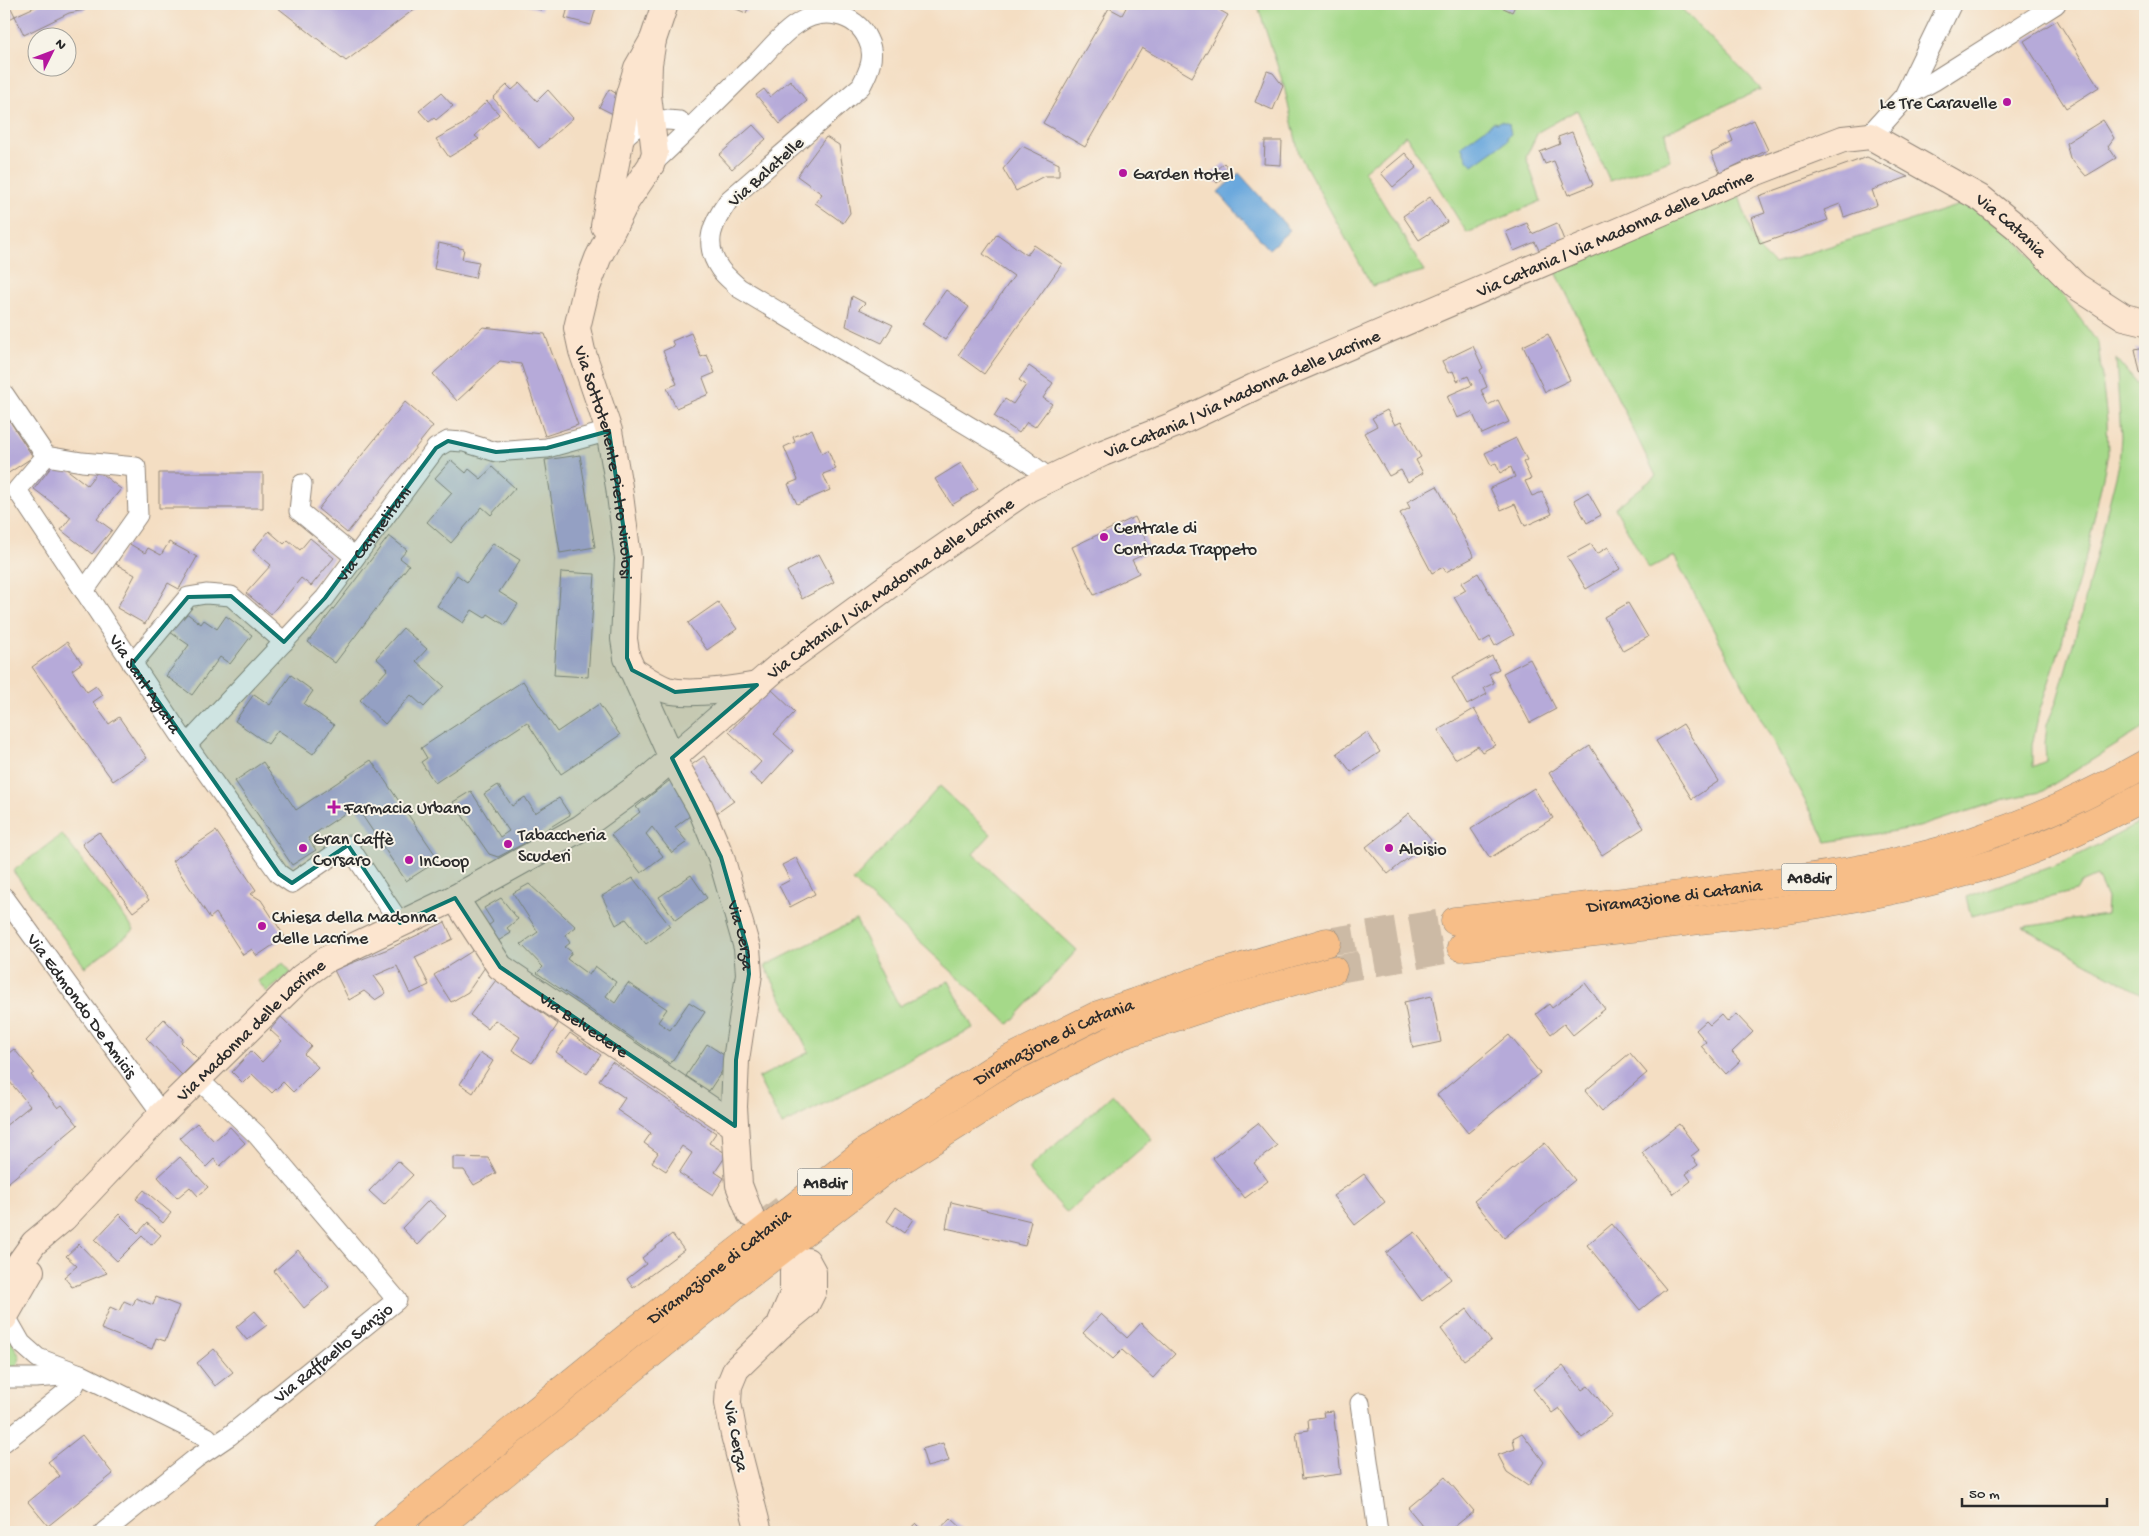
<svg xmlns="http://www.w3.org/2000/svg" width="2149" height="1536" viewBox="0 0 2149 1536" font-family="'Gochi Hand',sans-serif">
<rect width="100%" height="100%" fill="#f7f3e8"/>
<filter id="ink" filterUnits="userSpaceOnUse"><feTurbulence type="fractalNoise" baseFrequency=".02" numOctaves="2"/><feDisplacementMap in="SourceGraphic" scale="10" xChannelSelector="R" yChannelSelector="G"/><feConvolveMatrix kernelMatrix="1 2 1 2 8 2 1 2 1" color-interpolation-filters="sRGB"/></filter>
<filter id="wash" filterUnits="userSpaceOnUse"><feTurbulence type="fractalNoise" baseFrequency=".0096" numOctaves="4" result="noise"/><feDisplacementMap in="SourceGraphic" scale="20" xChannelSelector="R" yChannelSelector="G"/><feGaussianBlur stdDeviation="1.12" result="paint"/><feColorMatrix in="noise" values="0 0 0 0 0 0 0 0 0 0 0 0 0 0 0 0 0 1.4 0 .05"/><feComposite in="paint" operator="in"/></filter>
<g filter="url(#wash)">
<rect width="100%" height="100%" fill="#f4dec3"/>
<path fill="#a5d989" stroke="#68825a" d="M1257,4H1677L1761,89L1665,133L1670,160L1610,181L1577,110L1538,132L1526,157L1541,201L1467,233L1406,135L1364,171L1424,271L1372,286L1299,154L1284,86Z
M1737,190L1756,246L1774,264L1966,203L2010,233L2056,286L2098,343L2100,361L2107,421L2108,454L2085,560L2070,610L2062,642L2039,713L2032,745V767L2046,761L2045,744L2047,724L2056,703L2081,616L2119,464L2121,437L2116,359L2145,393V727L2041,792L2005,799L1919,827L1827,842L1674,556L1649,569L1615,508L1656,476L1555,270Z
M940,786L991,834L973,854L1077,950L1009,1024L853,881Z
M2145,820V996L2023,927L2106,915L2107,898L2097,876L2081,883L2076,891L1971,916L1966,897L2067,861Z
M62,834L134,930L85,967L13,871Z
M856,920L899,1006L949,981L973,1028L782,1125L758,1078L809,1052L765,966Z
M283,963L291,973L267,992L258,981Z
M1113,1094L1152,1139L1067,1213L1028,1169Z
M6,1331L20,1357C18,1367 14,1369 4,1370V1335Z"/>
<path fill="#6ba8dd" stroke="#4b6a84" d="M1501,121L1509,124L1511,134L1507,137L1508,140L1473,165L1468,161L1461,146L1494,122L1498,123Z
M1239,173L1290,230L1269,249L1218,192Z"/>
<g id="blocks">
<path fill="#b6aad9" d="M4,4H9L15,16L4,22Z
M41,4H87L85,10L69,13L24,35L15,16Z
M273,4H421L346,61Z
M522,4H543L541,10Z
M569,4H597L591,25L565,18Z
M724,4H750L746,13Z
M1128,4H1209L1228,15L1192,77L1142,48L1085,147L1043,123L1109,8L1122,15Z
M1497,4H1516L1512,12L1497,5Z
M2057,20L2099,87L2066,108L2024,41Z
M1267,71L1273,73L1283,86L1273,110L1255,102Z
M790,80L807,101L780,124L756,95L764,89L770,97Z
M520,83L537,101L548,90L573,118L539,148L493,98L507,85L512,90Z
M609,89L620,96L615,115L599,107Z
M441,93L453,106L436,120L434,118L429,122L419,111Z
M487,101L499,114L475,136L479,139L449,157L436,139L463,124Z
M1754,120L1768,150L1720,173L1711,153L1733,142L1729,132Z
M2103,120L2114,138L2108,146L2116,158L2086,176L2070,158L2066,143Z
M753,125L766,139L732,169L719,155Z
M1572,132L1593,185L1568,195L1554,161L1545,164L1540,152L1560,144L1558,137Z
M826,137L839,145L850,213L843,223L815,203L822,194L797,176Z
M1265,141H1282L1281,165L1264,164Z
M1022,146L1059,164V176H1044L1016,191L1003,169Z
M1405,153L1417,167L1393,187L1381,173Z
M1867,157L1908,177L1872,190L1877,205L1844,217L1840,204L1824,210L1828,220L1760,244L1751,218L1765,213L1759,196Z
M1224,163L1231,171L1217,183L1210,175Z
M1430,197L1447,222L1419,240L1403,216Z
M1527,223L1532,234L1557,223L1564,240L1539,250L1535,242L1514,251L1506,232Z
M997,234L1027,255L1034,245L1062,264L984,374L958,355L1014,276L983,254Z
M439,243L464,249L462,259L479,262L475,278L434,269Z
M946,290L969,307L945,340L922,324Z
M852,296L865,303L859,309L893,325L882,343L846,326Z
M483,327L545,334L578,425L545,436L521,364L500,361L457,401L433,374Z
M691,333L701,357L707,355L715,373L703,378L709,394L676,408L667,388L677,384L663,351L674,346L672,341Z
M1548,334L1570,380L1545,392L1523,346Z
M1473,346L1483,368L1480,370L1487,387L1481,390L1488,405L1498,400L1509,422L1482,434L1472,412L1457,418L1447,396L1472,385L1468,376L1457,381L1453,371L1448,373L1442,361Z
M2145,347V380L2140,372L2135,349Z
M1029,366L1053,383L1043,398L1052,404L1035,427L1027,422L1019,433L994,416L1005,399L1013,404L1026,385L1019,380Z
M405,402L433,426L347,533L318,509Z
M1387,410L1395,425L1401,422L1421,457L1416,460L1423,473L1408,482L1401,470L1389,476L1364,433L1377,426L1372,418Z
M4,412L33,457L4,476Z
M812,429L822,453L828,450L836,469L823,474L830,490L797,504L788,484L798,480L784,447L795,442L793,437Z
M1516,438L1527,460L1523,462L1531,479L1525,481L1532,496L1542,492L1552,514L1525,526L1515,504L1501,510L1490,488L1515,477L1511,467L1500,473L1496,463L1491,465L1485,453Z
M580,455L595,547L560,553L545,460Z
M451,460L466,473L469,469L481,479L492,467L515,488L491,515L482,507L451,543L427,522L452,493L435,478Z
M56,461L87,485L98,471L121,489L97,519L112,530L92,554L61,530L71,517L34,489Z
M961,463L978,489L952,505L935,479Z
M159,473H263V508H159Z
M1437,486L1474,557L1446,572L1443,567L1432,573L1400,513L1410,508L1407,502Z
M1588,492L1601,515L1587,523L1574,500Z
M1135,517L1151,551L1132,560L1139,573L1094,595L1072,547Z
M269,531L284,544L288,540L300,550L310,538L334,558L311,586L301,578L271,614L246,593L271,565L253,550Z
M389,536L407,550L400,558L409,565L335,663L308,642Z
M169,542L197,557L179,589L168,583L145,624L117,608L135,575L116,564L128,543L145,553L148,548L161,555Z
M493,543L520,560L499,592L518,604L505,625L488,614L485,618L472,610L463,623L437,606L457,575L467,582Z
M1591,544L1597,554L1608,547L1620,569L1586,589L1567,557Z
M819,554L834,582L802,599L787,571Z
M561,572L595,574L588,677L554,675Z
M1478,573L1514,635L1495,646L1490,637L1480,643L1454,597L1466,590L1461,583Z
M718,602L737,629L707,650L688,623Z
M1628,603L1648,637L1623,651L1604,617Z
M185,612L201,624L204,620L217,629L226,616L252,635L230,664L220,657L192,695L166,676L189,645L170,632Z
M403,628L427,649L416,661L444,686L424,707L411,695L385,724L360,700L388,669L376,658Z
M67,642L82,663L72,670L87,692L96,686L103,695L93,702L109,724L119,717L147,758L113,781L32,667Z
M1492,656L1499,669L1489,674L1494,683L1484,688L1487,694L1467,705L1452,678Z
M1530,659L1556,709L1530,723L1503,673Z
M291,675L313,691L304,704L334,725L313,754L278,730L268,744L235,721L254,694L270,705Z
M523,681L557,732L599,704L620,735L561,774L527,722L435,783L421,762L427,758L421,748Z
M770,688L795,712L774,734L793,751L762,785L750,774L761,762L729,732Z
M1474,709L1495,745L1482,752L1478,746L1455,759L1438,730Z
M1683,724L1719,781L1692,799L1656,741Z
M1367,732L1380,752L1351,772L1337,753Z
M1590,746L1644,828L1602,855L1549,773Z
M704,756L734,801L717,813L686,769Z
M371,760L439,860L406,881L356,806L308,838L316,850L292,865L235,781L263,762L296,810Z
M674,777L695,812L675,827L687,842L672,853L652,827L646,834L663,856L641,873L611,835L640,812L636,807Z
M498,785L512,806L525,797L535,813L559,798L570,815L523,844L498,857L489,854L453,802L471,791L500,837L509,831L484,794Z
M1534,788L1553,818L1490,858L1471,829Z
M1409,813L1431,840L1388,874L1366,847Z
M216,831L256,890L251,894L261,900L285,937L257,956L252,949L243,955L216,913L210,918L172,861Z
M99,832L149,900L133,912L82,844Z
M796,858L815,894L790,907L779,886L790,880L782,865Z
M691,875L707,898L675,920L659,897Z
M633,878L670,926L646,944L626,919L616,925L602,896Z
M529,884L576,927L565,935L570,943L565,947L572,952L567,959L589,975L595,966L616,982L606,996L615,1003L628,983L667,1009L658,1022L670,1030L689,1002L705,1012L670,1064L537,973L543,967L521,944L538,932L513,893Z
M501,898L518,919L507,928L511,933L498,941L488,926L493,922L484,908Z
M445,922L453,939L415,957L429,985L410,994L397,966L374,976L386,993L375,1000L364,991L349,1000L334,970L388,949Z
M474,950L485,967L468,992L451,1002L434,975Z
M496,980L558,1024L532,1063L512,1050L520,1037L495,1020L488,1029L470,1015Z
M1585,983L1605,1009L1573,1035L1564,1024L1551,1034L1536,1014L1549,1004L1552,1008Z
M1432,996L1441,1042L1413,1048L1404,1002Z
M1736,1014L1753,1032L1732,1052L1740,1061L1726,1074L1701,1046L1706,1042L1696,1030L1706,1021L1710,1025L1721,1015L1727,1022Z
M281,1017L311,1046L304,1054L318,1067L293,1092L283,1082L272,1093L252,1074L243,1083L232,1072L251,1051L262,1062L282,1041L270,1030Z
M164,1019L183,1039L181,1042L198,1059L182,1075L146,1038Z
M570,1033L601,1055L587,1074L556,1052Z
M1509,1035L1540,1073L1468,1133L1437,1095Z
M707,1044L730,1059L709,1091L686,1076Z
M14,1049L34,1073L31,1075L58,1108L62,1105L78,1125L4,1186V1127L30,1106L4,1075V1057Z
M481,1053L493,1061L473,1093L460,1084Z
M1630,1053L1647,1073L1602,1111L1585,1091Z
M612,1062L716,1133L709,1143L727,1154L715,1172L724,1178L713,1195L679,1173L692,1153L682,1146L666,1171L652,1162L658,1153L644,1143L651,1133L617,1110L625,1098L599,1080Z
M197,1123L214,1141L230,1127L245,1143L220,1166L214,1159L206,1167L180,1138Z
M1258,1123L1277,1146L1254,1163L1268,1181L1245,1198L1213,1158Z
M1679,1124L1699,1150L1691,1156L1698,1165L1686,1174L1691,1181L1674,1194L1642,1153Z
M1545,1143L1575,1180L1504,1238L1474,1201Z
M180,1157L208,1187L198,1196L190,1187L177,1198L158,1177Z
M453,1157L488,1158L496,1173L474,1185L464,1170H453Z
M398,1161L413,1175L384,1205L369,1191Z
M1364,1174L1385,1202L1355,1225L1333,1196Z
M144,1190L171,1213L163,1223L136,1199Z
M429,1200L446,1216L418,1245L402,1228Z
M951,1202L1031,1221L1025,1246L946,1228Z
M896,1207L913,1219L904,1233L887,1221Z
M119,1214L138,1233L147,1223L161,1235L152,1245L142,1236L117,1261L95,1240Z
M1612,1224L1666,1289L1640,1310L1587,1245Z
M1415,1232L1451,1279L1422,1301L1386,1253Z
M672,1234L684,1250L633,1288L627,1279L646,1264L642,1258Z
M79,1244L107,1273L72,1287L64,1277L77,1266L66,1256Z
M298,1250L329,1287L304,1308L274,1271Z
M156,1297L179,1306L165,1341L156,1338L152,1349L101,1329L110,1307L119,1311L124,1301L133,1305L136,1298L153,1305Z
M1467,1309L1491,1341L1464,1360L1441,1329Z
M255,1311L267,1325L247,1340L236,1327Z
M1101,1314L1127,1338L1141,1323L1175,1354L1153,1378L1122,1350L1113,1359L1083,1333Z
M214,1349L233,1372L215,1386L197,1363Z
M1563,1366L1582,1390L1588,1386L1612,1415L1582,1438L1559,1408L1552,1413L1533,1389Z
M1333,1411L1341,1474L1302,1479L1296,1432L1309,1430L1308,1419L1324,1417L1323,1412Z
M1522,1433L1544,1462L1528,1486L1507,1472L1498,1455L1515,1449L1513,1438Z
M82,1435L113,1474L48,1526L28,1502L60,1476L48,1462Z
M943,1443L949,1461L927,1467L922,1449Z
M1445,1477L1474,1511L1448,1532H1428L1408,1508Z
M951,1518L966,1532H936Z
M916,1524L924,1532H907Z"/>
</g>
</g>
<g filter="url(#ink)">
<use href="#blocks" fill-opacity="0" stroke="#908477" stroke-width="1"/>
<g fill="none" stroke-linecap="round" stroke-linejoin="round">
<path stroke="#ccbaa5" stroke-width="26" stroke-dasharray="26 13" stroke-linecap="butt" d="M765,1206L790,1238"/>
<path stroke="#ccbaa5" stroke-width="28" stroke-dasharray="28 14" stroke-linecap="butt" d="M1327,942L1455,921
M1333,970L1461,947"/>
<defs>
<g id="minor">
<path d="M1905,97L1934,81L2056,4"/>
<path d="M621,140C646,117 646,118 680,121"/>
<path d="M651,165C688,132 722,95 758,61C770,49 782,33 797,24C821,7 856,12 868,40C876,56 869,71 861,86L729,200C713,222 702,243 720,269C725,276 733,282 739,288L1024,459L1049,478"/>
<path id="s1" d="M4,394L46,456L17,490L187,745L279,874L292,883L348,845L400,923"/>
<path d="M46,456L82,462L136,467L138,515L84,591"/>
<path d="M302,484L299,511L355,557"/>
<path d="M132,664L188,597L206,594L231,596L284,642"/>
<path id="s2" d="M187,745L325,598L436,448L448,441L464,442L496,452L547,448L609,431"/>
<path id="s3" d="M4,897L162,1114"/>
<path d="M4,1317L9,1322L21,1343L38,1358L80,1374L207,1437L215,1445"/>
<path d="M4,1378H35L76,1375"/>
<path d="M1360,1403L1378,1532"/>
<path d="M4,1442L74,1386L80,1374"/>
<path id="s4" d="M104,1532L195,1459L229,1436L397,1300L257,1135L198,1079"/>
</g>
<path id="tertiary" d="M1870,136L1905,97L1950,4"/>
<g id="secondary">
<path id="s5" d="M653,40L649,64L648,95L655,153L651,165L626,202L598,258L586,290L577,328L582,351L609,431L619,487L628,558L624,639L627,658L672,758L700,807L721,857L747,948L749,974L736,1060L734,1107L739,1185L750,1214"/>
<path d="M604,226L629,95L637,68L653,40L665,4"/>
<path d="M632,670C643,677 655,686 667,690C689,696 734,689 757,685"/>
<path id="s6" d="M455,898L500,967L735,1126"/>
<path id="s7" d="M4,1285L34,1243L64,1218L162,1114L302,977L327,959L455,898L581,828L647,780L779,666L895,581L1028,489L1103,453L1174,425L1254,387L1749,175L1843,139L1870,136L1982,199L2018,228L2076,286L2124,317L2145,322"/>
<path d="M4,1318L31,1271"/>
<path d="M781,1322L793,1294V1271"/>
<path d="M759,1532L734,1435L728,1403L729,1386L736,1369L778,1328L806,1305L813,1291V1272L807,1261"/>
</g>
<g id="motorway">
<path id="s8" d="M1455,921C1550,910 1645,900 1740,887C1818,877 1898,866 1973,841C2033,821 2090,795 2145,764"/>
<path d="M1461,947C1530,939 1599,932 1667,924C1774,912 1880,898 1983,867C2039,850 2094,824 2145,796"/>
<path id="s9" d="M387,1532L631,1334L866,1151L1004,1062L1098,1015L1212,976L1327,942"/>
<path d="M432,1532L737,1284L884,1171L1016,1088L1122,1035L1221,1002L1333,970"/>
</g>
</defs>
<use href="#minor" stroke="#908477" stroke-width="21"/>
<use href="#tertiary" stroke="#908477" stroke-width="24"/>
<use href="#secondary" stroke="#908477" stroke-width="28"/>
<use href="#motorway" stroke="#908477" stroke-width="29"/>
<use href="#minor" stroke="#fff" stroke-width="19"/>
<use href="#tertiary" stroke="#fff" stroke-width="22"/>
<use href="#secondary" stroke="#fce5cf" stroke-width="26"/>
<use href="#motorway" stroke="#f7be88" stroke-width="28"/>
</g>
</g>
<path fill="#0f766e" fill-opacity="0.2" stroke="#0f766e" stroke-width="4" stroke-linejoin="round" d="M609,431L628,558L627,658L632,670L675,692L757,685L672,758L721,857L747,948L749,974L736,1060L735,1126L500,967L455,898L400,923L348,845L292,883L279,874L132,664L188,597L231,596L284,642L325,598L436,448L448,441L496,452L547,448Z"/>
<g fill="#b5179e" stroke="#f7f3e8" stroke-width="2">
<circle cx="2007" cy="102" r="5"/>
<circle cx="1123" cy="173" r="5"/>
<circle cx="1104" cy="537" r="5"/>
<path d="M331.5 799.5h5v5h5v5h-5v5h-5v-5h-5v-5h5z"/>
<circle cx="508" cy="844" r="5"/>
<circle cx="303" cy="848" r="5"/>
<circle cx="1389" cy="848" r="5"/>
<circle cx="409" cy="860" r="5"/>
<circle cx="262" cy="926" r="5"/>
</g>
<g text-anchor="middle" stroke-width="4" stroke-linejoin="round" paint-order="stroke">
<g fill="#f7f3e8" stroke="#686764" stroke-width="1">
<rect x="1781.5" y="863.5" width="55" height="27" rx="4"/>
<rect x="797.5" y="1168.5" width="55" height="27" rx="4"/>
</g>
<g font-size="16" font-weight="bold" fill="#2b2b2b">
<text x="1809" y="883">A18dir</text>
<text x="825" y="1188">A18dir</text>
</g>
<g font-size="18" fill="#2b2b2b" stroke="#f7f3e8" text-anchor="start">
<text x="1997" y="108" text-anchor="end">Le Tre Caravelle</text>
<text x="1133" y="179">Garden Hotel</text>
<text x="1114" y="533">Centrale di<tspan x="1114" dy="21">Contrada Trappeto</tspan></text>
<text x="344" y="813">Farmacia Urbano</text>
<text x="518" y="840">Tabaccheria<tspan x="518" dy="21">Scuderi</tspan></text>
<text x="313" y="844">Gran Caffè<tspan x="313" dy="21">Corsaro</tspan></text>
<text x="1399" y="854">Aloisio</text>
<text x="419" y="866">InCoop</text>
<text x="272" y="922">Chiesa della Madonna<tspan x="272" dy="21">delle Lacrime</tspan></text>
</g>
<g font-size="18" fill="#2b2b2b" stroke="#f7f3e8">
<text transform="translate(765 171) rotate(-42)" y="6">Via Balatelle</text>
<text dy="6" stroke="none"><textPath href="#s7" startOffset="2390">Via Catania</textPath></text>
<text dy="6" stroke="none"><textPath href="#s7" startOffset="1948">Via Catania / Via Madonna delle Lacrime</textPath></text>
<text dy="6" stroke="none"><textPath href="#s7" startOffset="1542">Via Catania / Via Madonna delle Lacrime</textPath></text>
<text dy="6" stroke="none"><textPath href="#s5" startOffset="445">Via Sottotenente Pietro Nicolosi</textPath></text>
<text dy="6" stroke="none"><textPath href="#s2" startOffset="282">Via Carmelitani</textPath></text>
<text dy="6" stroke="none"><textPath href="#s7" startOffset="1138">Via Catania / Via Madonna delle Lacrime</textPath></text>
<text dy="6" stroke="none"><textPath href="#s1" startOffset="352">Via Sant'Agata</textPath></text>
<text dy="6" stroke="none"><textPath href="#s8" startOffset="221">Diramazione di Catania</textPath></text>
<text dy="6" stroke="none"><textPath href="#s5" startOffset="945">Via Cerza</textPath></text>
<text dy="6" stroke="none"><textPath href="#s3" startOffset="134">Via Edmondo De Amicis</textPath></text>
<text dy="6" stroke="none"><textPath href="#s6" startOffset="184">Via Belvedere</textPath></text>
<text dy="6" stroke="none"><textPath href="#s7" startOffset="356">Via Madonna delle Lacrime</textPath></text>
<text dy="6" stroke="none"><textPath href="#s9" startOffset="830">Diramazione di Catania</textPath></text>
<text dy="6" stroke="none"><textPath href="#s9" startOffset="425">Diramazione di Catania</textPath></text>
<text dy="6" stroke="none"><textPath href="#s4" startOffset="291">Via Raffaello Sanzio</textPath></text>
<text transform="translate(737 1436) rotate(79)" y="6">Via Cerza</text>
</g>
</g>
<rect width="2149" height="1536" fill="none" stroke="#f7f3e8" stroke-width="20"/>
<g transform="translate(52 52) rotate(48)"><circle r="24" fill="#f7f3e8" stroke="#a5a39c"/>
<path d="M0-4L9 19L0 12L-9 19Z" fill="#b5179e"/>
<text y="-8" font-size="14" font-weight="bold" text-anchor="middle" fill="#2b2b2b">N</text>
</g>
<path d="M1962 1498v8h145v-8" fill="none" stroke="#2b2b2b" stroke-width="2.5"/>
<text x="1969" y="1498" font-size="15" fill="#2b2b2b" stroke="#f7f3e8" stroke-width="4" paint-order="stroke">50 m</text>
</svg>
